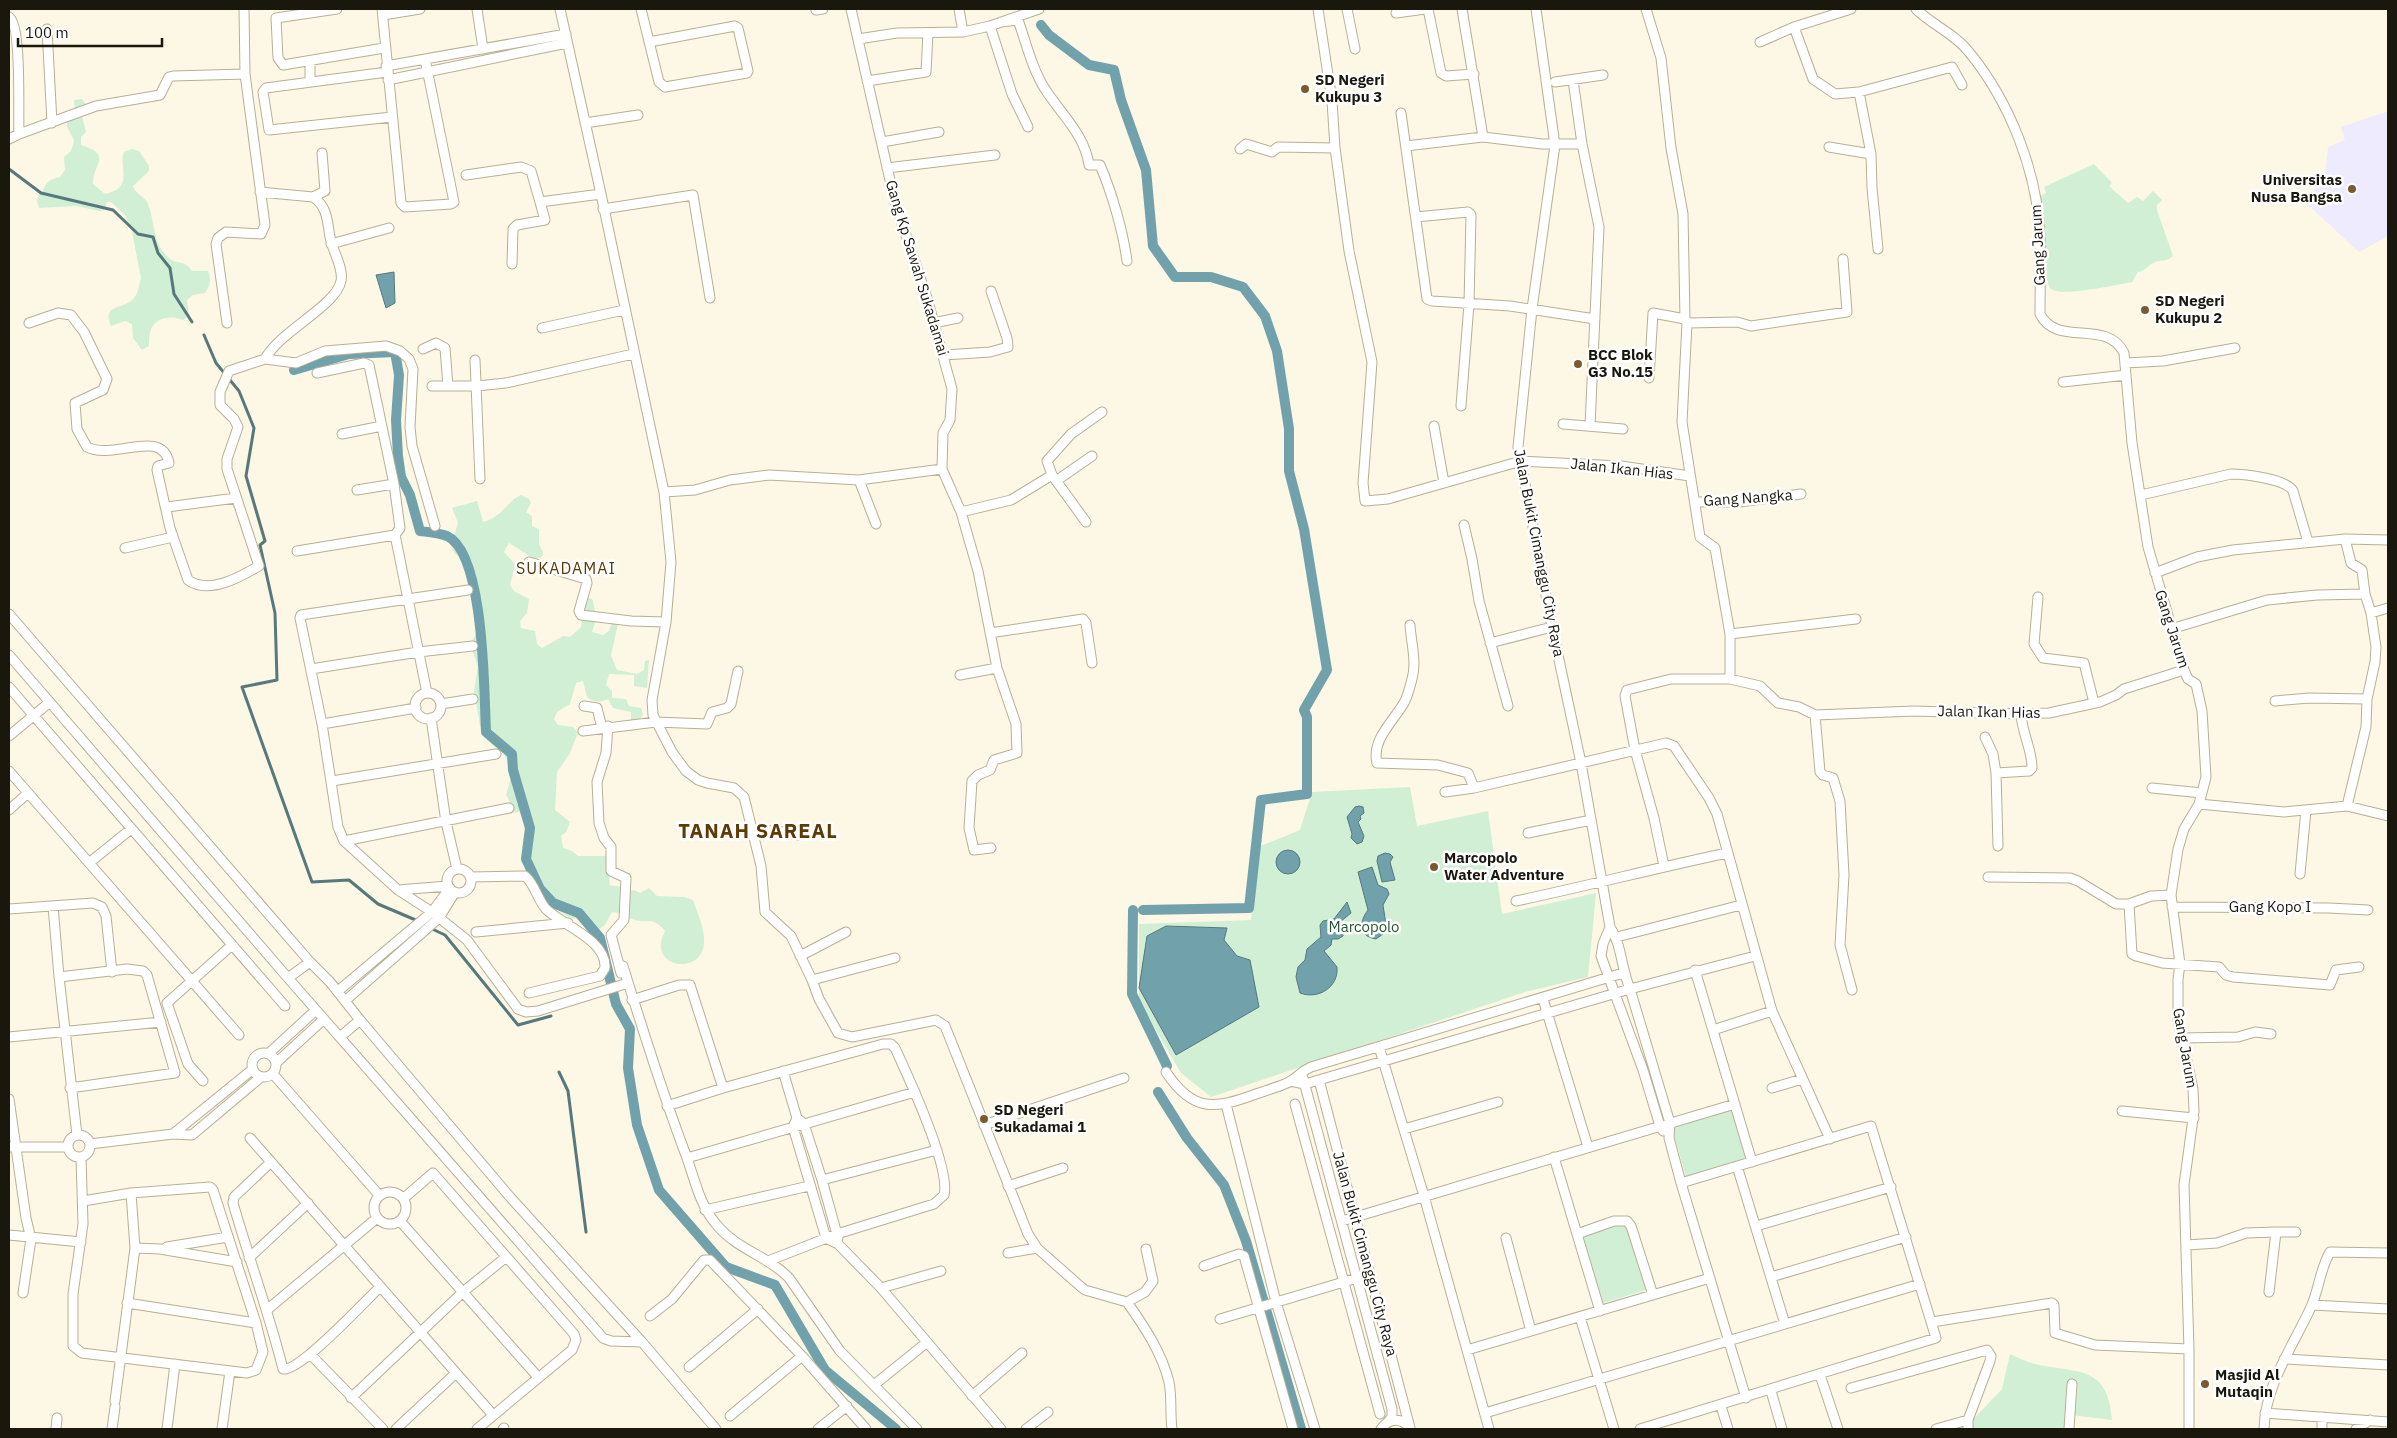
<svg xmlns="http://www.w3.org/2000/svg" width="2397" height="1438" viewBox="0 0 2397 1438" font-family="'IBM Plex Sans',sans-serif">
<rect width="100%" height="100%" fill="#fdf7e6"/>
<path fill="#edebfd" d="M2388,111V236L2359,252L2305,202L2325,176L2328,147L2345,140L2341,127Z"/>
<path fill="#d1efd4" d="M82,99L92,113L82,116L86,132L81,137V145C114,155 92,164 93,184L105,194C135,188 118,167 124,152L132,149L139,151L149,166V171L133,186C135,194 145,196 148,204C155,221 152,244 169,258C177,265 184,259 192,271H208C212,281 210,285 205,293L193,295L187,300L189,315L183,320C173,315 156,317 151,329C149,334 149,341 149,346L142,350L133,338L132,324L125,321L111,326C102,304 121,310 132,300C138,295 139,286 141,278L132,232L125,215L111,202H107L104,210L100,211L76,206L39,208L37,201L39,193L42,192C46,182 50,179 60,177L65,170L64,157L71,151L74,140L67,127V120L75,110L74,100Z
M2094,164L2112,183L2109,186L2128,203L2137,197L2143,201L2153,191L2162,200L2157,205V210L2173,256C2164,263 2161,259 2153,263C2147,266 2145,271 2138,272L2132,282C2116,285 2065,296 2053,290C2049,288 2048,284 2047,280L2041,281L2040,196L2046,193L2044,187Z
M521,495L529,499L531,503L526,512L532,516V526L539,529V544L543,552L542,557L534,559L509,543L504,552L515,564L510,585L514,591L529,599L527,613L520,621L521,628L535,631L537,644L542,648L563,636L570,637L581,627L583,600L589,598L593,600L596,619L592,632L603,635L609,631L612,623L618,624L611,655L617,670L637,674L644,670L645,661L649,660L647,688L634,686V675L609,674L606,685L612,691V698L626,699L629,706L641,708L643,715L637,721L631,720V712L613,708L608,699C600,703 595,703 587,697L583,681L576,683L570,704L557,712L554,719L558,725L573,727L578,733L570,753L557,772L555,810L570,822L566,832L561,836L563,848L572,851L578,856H608C611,868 608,876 610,885L622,887L626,893L634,890L640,893L649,888L657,896L684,897L693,900C697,912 705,929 704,942C703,977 645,968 665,931C653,916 649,924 635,920C627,918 622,913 612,912L605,925L598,930L591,926L586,919L571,918L558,910L530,875L524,851L532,837L529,816L522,811L505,815L510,802L506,795L513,770L503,753L488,741L480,726L474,690L478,666L472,650V641L476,634L477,601L475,593L468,586L470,562L455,554L451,546L458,523L452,508L477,501L483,522C504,516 507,501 521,495Z
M1410,787L1417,826L1488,811L1502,914L1596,893L1588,977L1525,992L1211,1097L1181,1073L1139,1001V924L1251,920L1258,847L1300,830L1312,792Z
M1732,1109L1748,1158L1686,1177L1672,1128Z
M1625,1223L1646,1290L1603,1303L1582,1236Z
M2010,1354C2018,1358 2027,1362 2035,1364C2078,1374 2108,1364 2112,1420L2071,1415V1429H1972L1970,1423L2002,1389Z"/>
<path fill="#71a2ac" stroke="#57787c" d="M394,272L395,303L386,308L376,275Z
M1359,806L1363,807L1364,813L1360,816L1361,819L1358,822L1364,836L1362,842L1357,844L1351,838L1352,834L1347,817L1355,807Z
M1276 862a12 12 0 1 1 24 0a12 12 0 1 1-24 0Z
M1385,853L1390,854L1393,857L1390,862L1395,880L1382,882L1377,861L1378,856Z
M1372,867L1378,885L1387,889L1389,894L1383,905L1387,931L1376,939C1358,936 1359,922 1368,910L1358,872Z
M1347,902L1351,913L1340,922L1343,926V936L1338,939H1332L1331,945L1324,951L1337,967C1339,987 1318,1000 1300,993L1296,977L1298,967L1305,960L1307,949L1321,937L1320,925L1323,921L1334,919Z
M1166,926L1227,928L1224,940L1237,956L1250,960L1259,1007L1176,1055L1139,988L1147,936Z"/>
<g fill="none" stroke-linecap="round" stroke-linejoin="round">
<path stroke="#57787c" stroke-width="3" d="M9,169L41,193L113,210L138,234L153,237L158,253L170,268L174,294L192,322
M204,335L216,363L239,391L254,428L246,476L265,541L260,545L275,613L277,680L242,687L312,882L349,880L378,904L418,921
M430,928L445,935L518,1025L551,1016
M559,1072L568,1091L586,1232"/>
<path stroke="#71a2ac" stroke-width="10" d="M1041,25L1049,35L1089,65L1114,70L1121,100L1146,170L1153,246L1175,277H1211L1243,287L1265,316L1277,351L1289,429V471L1304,529L1327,670L1304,710L1307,717V794L1261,800L1249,908L1143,910
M294,370L349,354L395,352L399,375L396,420L398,456L401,477L410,495L420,531C428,532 439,533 447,536C485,553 484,694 486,732L512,754L513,770L530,828L526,859L540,889L553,903L579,913L600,938L616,1004L630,1029L628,1068L637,1125L659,1190L726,1267L775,1285L825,1370L896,1429
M1133,910L1132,994L1167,1066
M1158,1092L1187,1138L1224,1185L1246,1241L1301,1429"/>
<defs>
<path id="street" d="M337,9L276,18L278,58L283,65L384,48
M382,9L401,203L405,207L451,204L454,202L425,59
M477,9L483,49
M560,9L601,194L664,492L671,562L666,622L652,700L653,715L672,752L686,771L698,780L707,783L734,788L744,797L761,866L765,912L791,936L812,980L819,999L838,1033L852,1037L936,1020L945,1026L1028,1234L1037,1248L1080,1286L1085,1290L1127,1302C1144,1326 1162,1353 1169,1382C1172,1397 1170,1414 1172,1429
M641,9L659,82L665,87L747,73L748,71L738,28L735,26L649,42
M851,9L895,202L927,298L952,389L950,420L943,433L942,469L961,512L978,571L997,668L1016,724L1017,753L994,760L990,770L978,775L972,781L969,828L974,850L991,848
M959,9L963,32
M1318,9L1332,101L1335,148L1349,251L1372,362L1363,483L1365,501L1388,499L1521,461L1621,466L1690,476
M1347,9L1355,49
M1428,9L1441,73L1446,76L1474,74
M1646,9L1661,58L1671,148L1683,214L1685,319L1687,323L1682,422L1700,537L1715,548L1730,634V679
M1916,9C1932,25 1954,33 1969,52C2010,102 2038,173 2040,238C2041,263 2040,288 2040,314C2057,348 2107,318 2124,353L2132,443L2148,547L2184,670L2188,679L2196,684L2202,711L2206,777L2199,804L2184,829L2178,849L2171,895L2180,964L2178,979V1020L2193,1089L2194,1111L2184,1185L2189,1349V1429
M816,10L823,9
M1396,13L1425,9
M383,15L420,9
M9,17C22,24 18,115 19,134
M1001,22L1018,20C1026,42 1032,69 1045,89C1061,114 1085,135 1089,165H1100C1112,193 1123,231 1127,261
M990,26L1012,94L1028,127
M1794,27L1813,79L1835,94L1859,92
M47,29L52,123
M858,39L897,33L963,32L990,26L1039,9
M1760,42L1794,27L1851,9
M386,66L566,34
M387,72L266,88L263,92L269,130L392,117
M388,80L567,43
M1573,80L1582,144L1599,227L1590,426
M867,81L926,72L928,33
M310,82V61
M1555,82L1603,75
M1401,113L1427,299L1432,301L1510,306L1595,319
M585,123L638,115
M1483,137L1542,144H1582
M9,139L19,134L96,106L160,95L169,77L173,76L245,74
M882,142L939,132
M1406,146L1483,137L1462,9
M1829,147L1871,154
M1240,149L1246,144L1272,152L1278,147L1335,148
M887,168L995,155
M466,175L521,167L531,171L540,202L601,194
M313,197L325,191L322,153
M603,209L693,195L710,298
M1416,217L1468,212L1471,215L1469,304L1461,406
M331,244L389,228
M1878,249L1872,188L1871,154L1859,92L1952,67L1962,85
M512,264L513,229L517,225L545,220L540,202
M29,323L58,313L71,315L84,332L107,379L103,390L75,403L77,429L87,447C113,461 162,427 169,463L158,466L157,470L170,528L188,580C209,595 240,577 259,566L227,469V459L238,427L234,419L220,405V392L229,371L265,359C280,331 336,306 341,281C344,268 332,250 330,237C327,221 328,207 313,197L260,192
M227,323L216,244L218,238L226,232L261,234L265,225L245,74L244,9
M933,323L958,318
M1687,323L1737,322L1751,326L1847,312L1843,259
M542,328L624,310
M423,349L436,343L445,348L448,386
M944,355L990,352L1008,347L1007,338L991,291
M265,359L296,363L325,351L386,346L400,351L409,359L413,369L410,427L412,446L435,526
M475,360L480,479
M2125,363L2163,361L2235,348
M1649,378L1653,313L1685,319
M2063,382L2126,375
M432,386H477L506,383L633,354
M1563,424L1623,429
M1434,426L1444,483
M342,434L382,426
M1052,475L1086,522
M859,480L876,524
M1056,481L1092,456
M357,490L394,484
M664,492L695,490L730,480L769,475L859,480L942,469
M2141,495L2231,474C2244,474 2287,479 2293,491L2308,542
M1696,502H1739L1801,494
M167,507L236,498
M961,512L1011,500L1052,475L1047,461L1071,434L1102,412
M1464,525L1472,559L1479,601L1508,706
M395,535L427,693
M2345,539L2351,563L2362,570L2365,594L2371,613L2376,647L2375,662L2367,699L2366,727L2347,806
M125,548L173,537
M297,551L395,535L400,528L394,484L369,365L364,363L317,373
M529,562L586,579L587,583L579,611L581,615L631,621L666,622
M2155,573L2197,557L2233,550L2345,539L2388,540
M468,590L301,615L300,618L322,724L338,827L344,841L398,890L432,912L467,940L518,1009L526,1012L538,1011L628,983
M2038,597L2034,644L2043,658L2084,663L2094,703
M2371,613L2388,608
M9,614L310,962
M1410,625C1411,642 1417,662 1412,679C1410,686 1408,695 1405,701C1395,720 1371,739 1377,763L1438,765L1468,773L1474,788
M2171,629L2267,600L2317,595L2365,594
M990,633L1083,619L1086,623L1092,663
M1730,634L1856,619
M1490,643L1552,627
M9,655L288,978
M311,669L418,652L473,646
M960,675L997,668
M9,687L285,1006
M415 706a13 13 0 1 1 26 0a13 13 0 1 1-26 0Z
M2275,701L2309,698L2367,699
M441,704L473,699
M584,706L597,708L602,728
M1815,715L1820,772L1823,775L1833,778L1840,801L1844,875L1840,945L1852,990
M431,718L446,822L457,869
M322,724L416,708
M608,726L606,753L597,782L599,823L604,838L611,847V871L626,878L624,920L611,935L621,973
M583,731L656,722L707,724L712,712L727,708L731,704L738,671
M9,736L50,702
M1985,737L1993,754L1996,773L1998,846
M9,771L239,1035
M1996,773L2029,771L2032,768C2032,749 2022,733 2021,714
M332,781L496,754
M2152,788L2202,793
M1445,792L1474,788L1666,743L1674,746L1709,798L1717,814L1772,1011L1830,1139
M2199,804L2284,812L2347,806L2388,816
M9,810L28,793
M752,830L778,831L798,835
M1528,833L1591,820
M344,841L509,808
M89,863L131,829
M1664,866L1654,818L1635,750L1625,696L1627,690L1671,679H1730L1760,686L1778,703L1799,707L1815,715L1914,711L2021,714L2049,713L2100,702L2116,695L2124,689L2184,670
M447 881a12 12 0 1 1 24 0a12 12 0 1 1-24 0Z
M2300,874L2306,810
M470,877L525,876C535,884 537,899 546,909C562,925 607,940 605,968L600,976L529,993
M1988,877L2070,878L2078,881L2116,904H2129L2151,896L2171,895
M398,890L448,886
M1516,901C1587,886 1656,868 1727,853
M2129,904L2132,954L2136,956L2162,963L2219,967L2226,975L2233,977L2330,985L2336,970L2359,967
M53,906L59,977L77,1135
M2172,907L2329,908L2368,910
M9,909L93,903L102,907L106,916L112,972
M1610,927L1603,944L1601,956L1643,1070L1660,1126L1663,1131
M476,932L568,923
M1617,937L1741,905
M800,956L846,932
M623,966C643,1031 663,1095 687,1158C695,1181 700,1205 716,1224C737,1250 767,1255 789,1278L840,1351L917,1429
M1695,970L1752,1162
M59,977L127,969L143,971L147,975L175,1073L70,1088
M812,980L895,958
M338,991L432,912L450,888
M1543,999L1588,1147
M632,1000L679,985H690L723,1088
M345,1001L439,918L455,892
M360,1020L510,1197L642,1342L716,1429
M1713,1030L1772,1011
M9,1037L161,1022
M340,1037L360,1020L330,982L310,962L288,978L603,1338L611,1341L642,1342
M2181,1038L2238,1037L2255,1032L2271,1034
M1379,1047L1424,1196L1489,1429
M252 1065a12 12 0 1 1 24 0a12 12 0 1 1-24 0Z
M268,1054L316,1010
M276,1063L324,1019
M783,1071L797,1118L804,1124L822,1180L838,1238
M1166,1072C1193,1113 1215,1109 1256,1094C1267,1090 1279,1087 1289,1082C1298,1077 1300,1072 1311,1067L1623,973
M273,1074L379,1195
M1303,1078L1392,1409V1417L1388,1422
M1319,1080L1410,1428
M203,1081L188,1064L167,1003L232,945
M1290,1081L1305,1084L1630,989C1621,968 1622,945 1610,927L1581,763L1552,627L1518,447L1532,309L1555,145L1536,9
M1772,1088L1802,1079
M9,1099L26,1218L31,1239L23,1293
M1226,1104L1276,1302L1315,1429
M1295,1104L1380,1414
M667,1106L723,1088L883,1044H891L895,1048C908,1076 951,1168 944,1195L934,1204L837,1234L768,1261
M2122,1111L2194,1118
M797,1118L793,1127L826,1238L838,1244L881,1288L1001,1429
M984,1125L1124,1078
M1404,1129L1498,1102
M173,1134L253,1069
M68 1146a11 11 0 1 1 22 0a11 11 0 1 1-22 0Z
M250,1138L493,1415
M90,1144L173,1134L192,1135L261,1077
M11,1147H68
M81,1157L83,1224L73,1294V1346L82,1353L247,1373L256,1370L263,1352L256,1323L213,1190L210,1187L131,1193L83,1201
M1554,1157L1600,1311
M687,1158L915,1092
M271,1162L234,1197L233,1203C249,1259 269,1313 283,1369C300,1372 365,1301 380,1287
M1737,1166L1785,1324
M822,1180L937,1150
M1008,1186L1063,1168
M374 1208a16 16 0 1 1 32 0a16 16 0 1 1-32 0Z
M404,1198L433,1173L574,1334L576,1340L572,1350L477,1429
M705,1210L809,1186
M400,1221L538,1377
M1342,1221L1735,1104
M1756,1226L1891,1187
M2276,1232H2296
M1577,1234L1614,1221H1627L1631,1226L1653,1295
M9,1235L81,1242
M1506,1238L1531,1331
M2187,1245L2217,1243L2246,1233L2276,1232L2269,1292
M167,1247L228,1237
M135,1248L160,1249L237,1262
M1008,1253L1037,1248
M249,1258L308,1203
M1204,1266L1239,1254L1244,1256L1293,1429
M1771,1277L1906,1237
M881,1288L941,1271
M1127,1302L1145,1292L1153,1281L1146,1249
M127,1303L256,1323
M2312,1305L2388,1309
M268,1309L377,1218
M650,1316L672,1299L704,1260H710L802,1356L866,1429
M1580,1317L1614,1429
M1220,1319L1357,1278
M1932,1322L2052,1303L2054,1305L2055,1333L2095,1345L2189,1349
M1467,1350L1710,1278
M311,1355L383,1429
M2284,1359L2388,1365
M689,1367L758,1309
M1820,1375L1838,1429
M874,1385L926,1343
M1851,1388L1987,1350L1991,1356L1990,1361L1968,1420V1429
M1771,1391L1782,1429
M972,1396L1022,1353
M351,1398L463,1292L505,1258
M1746,1398L1681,1183L1669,1138L1670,1123L1630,989L1755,956
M115,1401L135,1248L131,1193
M1721,1406L1728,1429
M1485,1413L1920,1284
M2265,1413L2388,1422
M730,1416L802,1356
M56,1429L57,1418
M112,1429L115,1407
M167,1429L175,1364
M222,1429L230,1371
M396,1429L456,1373
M503,1429L504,1428
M818,1429L847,1406
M1026,1429L1048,1412
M1381,1429C1389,1418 1401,1417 1410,1428
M1640,1429L1936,1338L1871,1126L1681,1183
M1936,1429L1968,1420
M2069,1429L2072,1384
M2264,1429C2265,1385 2293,1346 2311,1307C2319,1289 2320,1269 2330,1252L2388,1253
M2322,1429V1417
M2356,1429L2370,1420"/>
</defs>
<use href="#street" stroke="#b8af94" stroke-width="11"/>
<use href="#street" stroke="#fff" stroke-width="9"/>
</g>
<g fill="#7a5a30" stroke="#fff" stroke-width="2">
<circle cx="1305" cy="89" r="5"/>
<circle cx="2352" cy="189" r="5"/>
<circle cx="2145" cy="310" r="5"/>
<circle cx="1578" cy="364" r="5"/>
<circle cx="1434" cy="867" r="5"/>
<circle cx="984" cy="1119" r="5"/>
<circle cx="2205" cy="1384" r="5"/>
</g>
<g text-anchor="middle" stroke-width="5" stroke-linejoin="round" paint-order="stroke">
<g font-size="15" font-weight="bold" fill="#1a170d" stroke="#fff" text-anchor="start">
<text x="1315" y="85">SD Negeri<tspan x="1315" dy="17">Kukupu 3</tspan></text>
<text x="2342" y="185" text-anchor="end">Universitas<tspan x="2342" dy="17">Nusa Bangsa</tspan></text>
<text x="2155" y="306">SD Negeri<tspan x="2155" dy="17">Kukupu 2</tspan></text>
<text x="1588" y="360">BCC Blok<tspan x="1588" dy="17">G3 No.15</tspan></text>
<text x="1444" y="863">Marcopolo<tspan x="1444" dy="17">Water Adventure</tspan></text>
<text x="994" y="1115">SD Negeri<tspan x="994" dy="17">Sukadamai 1</tspan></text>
<text x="2215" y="1380">Masjid Al<tspan x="2215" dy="17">Mutaqin</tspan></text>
</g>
<g font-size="15" fill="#1a170d" stroke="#fff">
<text transform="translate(2038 245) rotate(-93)" y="5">Gang Jarum</text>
<text transform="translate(917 268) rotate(73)" y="5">Gang Kp Sawah Sukadamai</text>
<text transform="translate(1622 469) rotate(6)" y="5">Jalan Ikan Hias</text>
<text transform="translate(1748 498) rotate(-4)" y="5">Gang Nangka</text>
<text transform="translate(1539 553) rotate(79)" y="5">Jalan Bukit Cimanggu City Raya</text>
<text transform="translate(2172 629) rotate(72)" y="5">Gang Jarum</text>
<text transform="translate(1989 712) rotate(1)" y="5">Jalan Ikan Hias</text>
<text x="2270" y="912">Gang Kopo I</text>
<text transform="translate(2185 1048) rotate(80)" y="5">Gang Jarum</text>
<text transform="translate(1365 1254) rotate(75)" y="5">Jalan Bukit Cimanggu City Raya</text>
</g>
<g font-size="15" fill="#25552d" stroke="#fff">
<text x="1364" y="932">Marcopolo</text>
</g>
<g font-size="16" letter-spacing="1" fill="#5d3b04" stroke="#fff">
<text x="566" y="574">SUKADAMAI</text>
</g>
<g font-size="20" font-weight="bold" letter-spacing="1" fill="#5d3b04" stroke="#fff">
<text x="758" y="838">TANAH SAREAL</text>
</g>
</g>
<rect width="2397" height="1438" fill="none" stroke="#1a170d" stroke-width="20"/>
<path d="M18 38v8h144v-8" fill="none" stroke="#1a170d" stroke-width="2.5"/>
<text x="25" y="38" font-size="15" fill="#1a170d" stroke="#ffffff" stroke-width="4" paint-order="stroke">100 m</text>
</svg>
